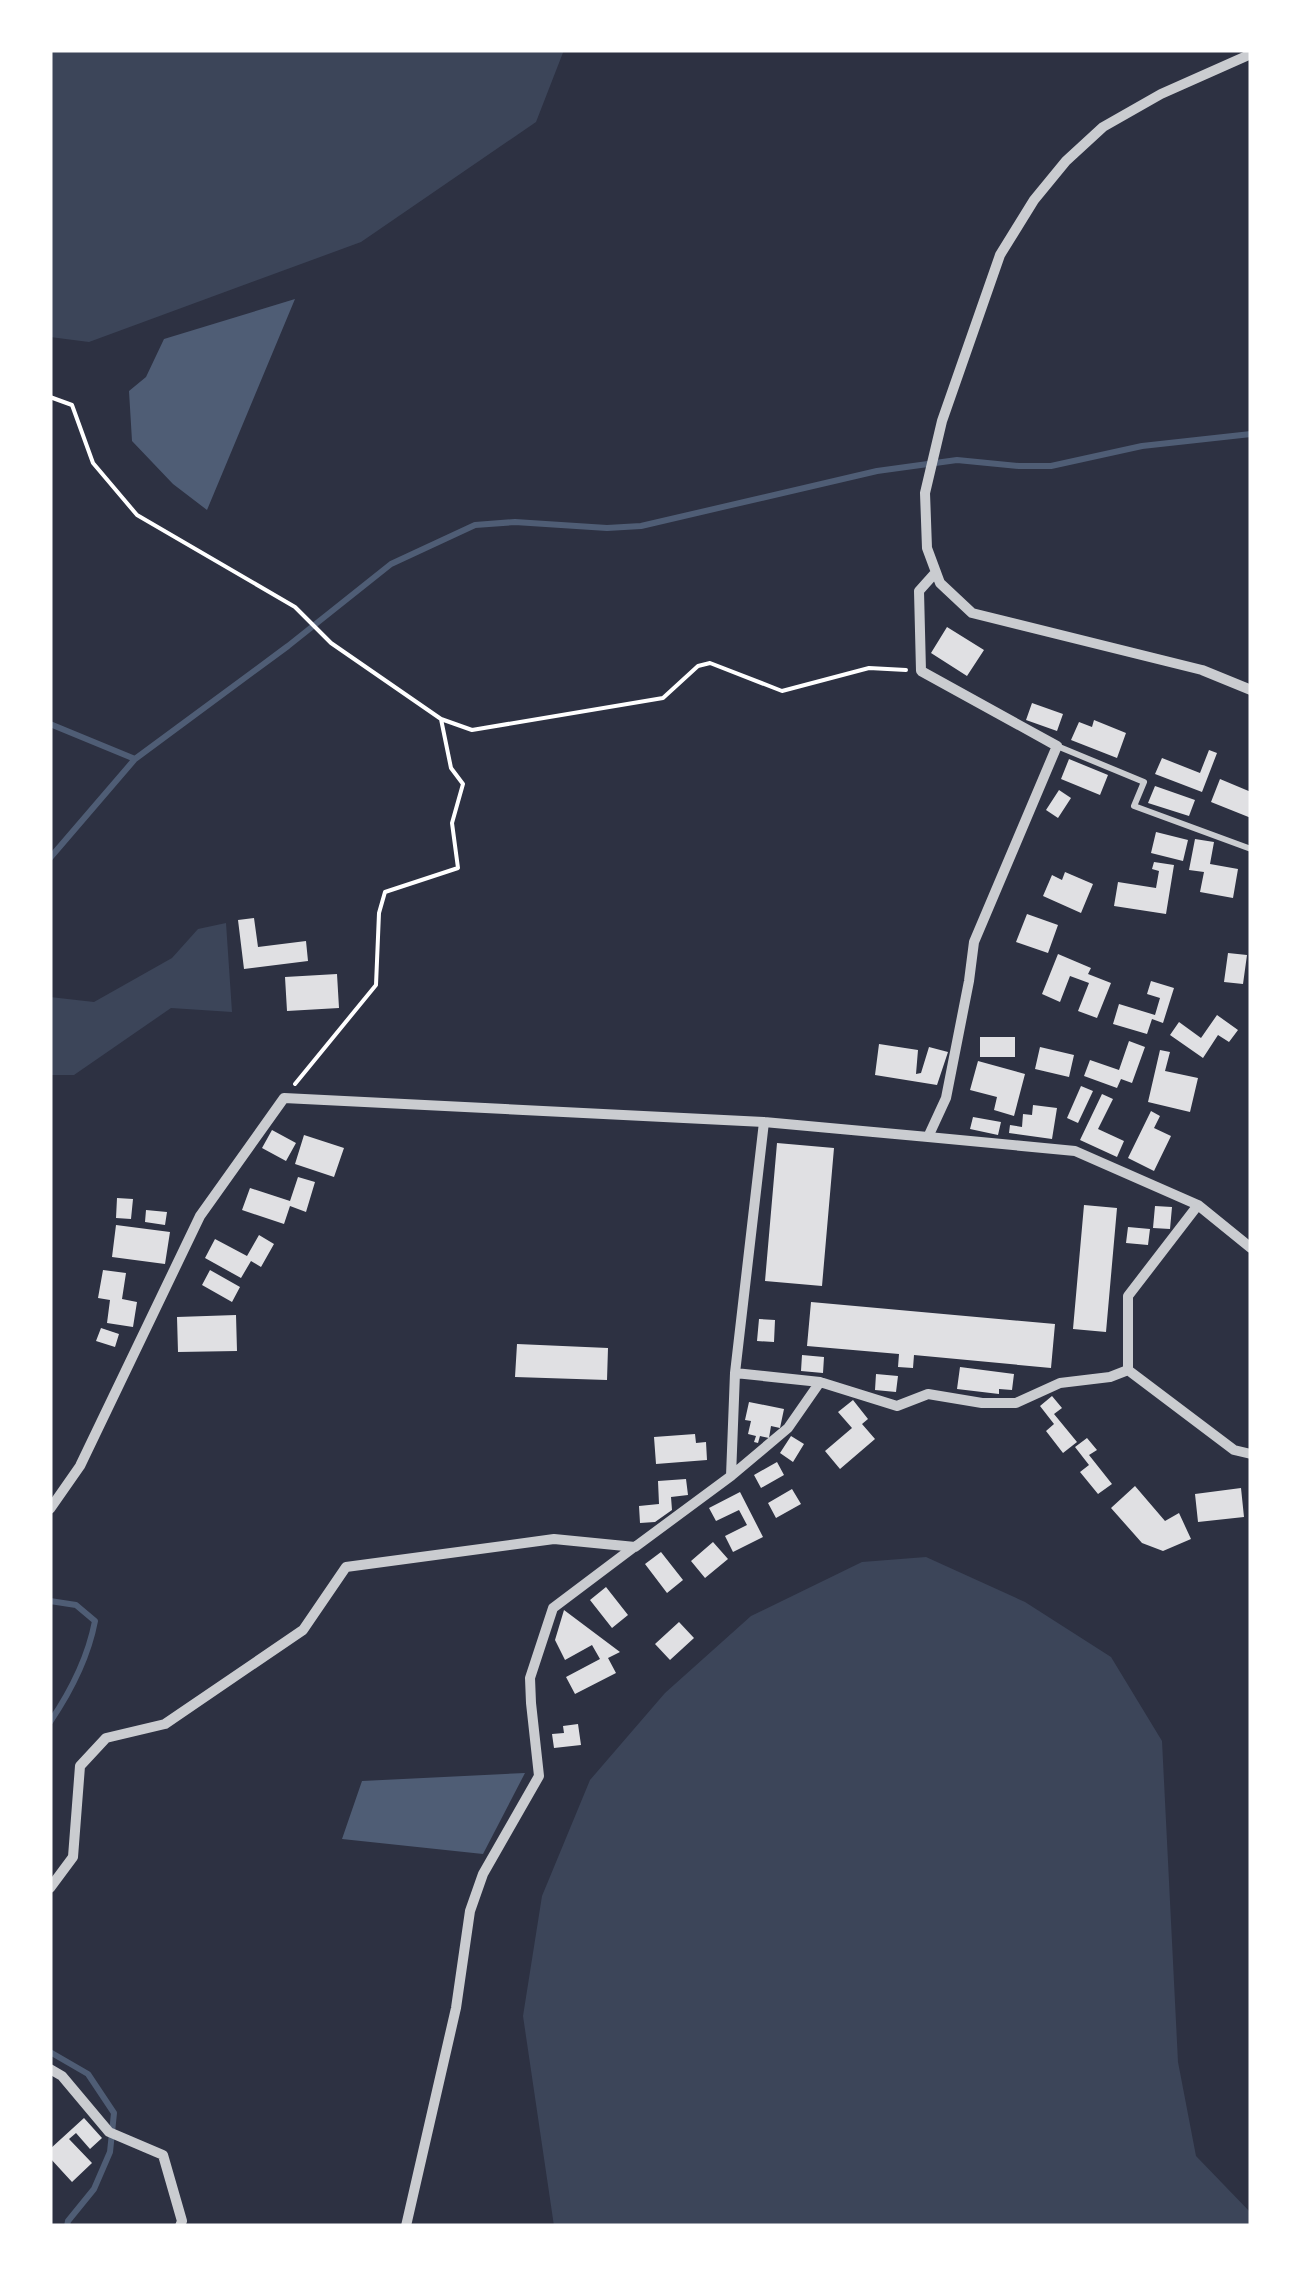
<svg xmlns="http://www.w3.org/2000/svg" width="1301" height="2276" viewBox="0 0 1301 2276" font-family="Cabin,sans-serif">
<rect width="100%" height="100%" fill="#2d3142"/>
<path fill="#3c4559" d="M50,50H564L536,122L361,242L89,342L50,337Z
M226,923L232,1012L171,1008L74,1075H50V997L94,1002L172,958L198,929Z
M926,1557L1025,1602L1111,1657L1162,1741L1178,2062L1196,2156L1251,2213V2226H554L523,2016L542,1896L590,1780L665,1693L751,1616L862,1562Z"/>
<path fill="#4f5d75" d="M295,299L207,510L173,484L132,441L129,391L146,377L164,339Z
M525,1773L483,1854L342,1839L362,1781Z"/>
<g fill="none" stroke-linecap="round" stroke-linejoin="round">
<path stroke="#4f5d75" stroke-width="6" d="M50,724L135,759
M50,858L135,759L288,646L391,564L475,525L515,522L607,528L641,526L877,471L957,460L1019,466H1051L1142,446L1251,434
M50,1601L76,1605L95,1621C88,1658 71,1691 50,1722
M50,2052L88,2074L114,2113L110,2152L94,2189L68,2221L67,2226"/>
</g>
<path fill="#e0e0e3" d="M947,627L984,650L967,676L931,653Z
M1032,703L1063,714L1057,731L1026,720Z
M1094,720L1126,733L1117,758L1071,740L1079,722L1092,727Z
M1209,750L1217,753L1202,792L1155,774L1162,758L1200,773Z
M1069,759L1108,775L1100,795L1061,779Z
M1220,779L1251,792V818L1211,802Z
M1155,786L1195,800L1189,816L1148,803Z
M1059,790L1071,798L1058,818L1046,810Z
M1156,832L1188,840L1183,861L1151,853Z
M1195,839L1214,842L1210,864L1238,869L1233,898L1200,892L1204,872L1189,870Z
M1154,862L1174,865L1166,914L1114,906L1118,882L1156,888L1159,871L1152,869Z
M1065,872L1093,884L1081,913L1043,896L1052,875L1062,880Z
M1027,914L1058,925L1048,953L1016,942Z
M254,918L258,947L306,941L308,961L244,969L238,920Z
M1228,953L1247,955L1243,984L1224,982Z
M1058,954L1091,968L1088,974L1111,983L1097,1018L1078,1011L1089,983L1070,976L1060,1002L1042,994Z
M337,974L339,1008L287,1011L285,977Z
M1151,981L1174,988L1163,1023L1152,1019L1147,1034L1113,1024L1119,1004L1155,1015L1160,998L1147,994Z
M1217,1015L1238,1030L1229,1042L1218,1035L1203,1058L1170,1035L1179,1022L1201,1038Z
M980,1037H1015V1057H980Z
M1129,1041L1145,1047L1132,1083L1121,1079L1117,1088L1084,1076L1090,1060L1119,1070Z
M879,1044L918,1050L916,1074L921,1073L929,1047L948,1052L937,1085L875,1075Z
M1040,1047L1074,1055L1069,1077L1035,1069Z
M1160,1050L1170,1052L1165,1071L1198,1078L1190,1112L1148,1102Z
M978,1061L1025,1074L1014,1116L994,1110L997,1097L970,1090Z
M1081,1086L1093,1091L1078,1123L1067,1118Z
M1102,1094L1113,1099L1098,1129L1124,1141L1117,1157L1080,1140Z
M1033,1105L1057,1108L1052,1139L1009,1133L1010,1125L1022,1127L1023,1114L1032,1115Z
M1151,1111L1160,1116L1154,1128L1171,1136L1154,1171L1128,1158Z
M973,1117L1001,1122L998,1135L970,1129Z
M272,1130L296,1143L286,1161L262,1148Z
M304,1135L344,1148L334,1177L295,1164Z
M777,1143L834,1148L822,1286L765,1281Z
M298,1177L315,1182L306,1212L290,1206L284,1224L242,1210L250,1188L290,1201Z
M117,1198L133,1199L131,1219L116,1218Z
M1084,1205L1117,1208L1106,1332L1073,1329Z
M1155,1206L1172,1207L1170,1229L1153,1228Z
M146,1210L167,1212L165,1225L145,1222Z
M116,1225L170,1232L165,1264L112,1257Z
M1128,1227L1150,1229L1148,1245L1126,1243Z
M259,1235L274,1244L261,1267L251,1261L241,1278L205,1258L215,1239L247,1256Z
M103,1270L126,1273L122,1299L137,1302L133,1327L107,1323L110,1300L98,1298Z
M210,1270L240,1287L232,1302L202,1285Z
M811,1302L1055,1324L1051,1368L914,1355L913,1368L898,1367L899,1354L807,1346Z
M236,1315L237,1351L178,1352L177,1317Z
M759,1319L775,1320L774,1342L757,1341Z
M101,1328L119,1334L115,1347L96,1341Z
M517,1344L608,1348L607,1380L515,1377Z
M802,1355L824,1357L823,1373L801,1371Z
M960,1367L1014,1374L1012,1390L999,1389V1394L957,1389Z
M876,1374L898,1376L896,1392L875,1390Z
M1052,1396L1062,1408L1054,1414L1077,1442L1063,1453L1046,1431L1054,1424L1040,1406Z
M853,1400L868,1419L862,1424L875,1439L840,1469L825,1451L852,1428L838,1412Z
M749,1402L784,1409L780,1428L771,1426L769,1438L760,1436L758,1443L754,1442L756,1436L748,1434L751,1421L745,1420Z
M695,1434L696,1443L706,1442L707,1460L656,1464L654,1437Z
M791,1436L804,1444L793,1462L780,1453Z
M1087,1438L1097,1450L1089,1455L1112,1484L1098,1494L1080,1472L1089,1465L1075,1447Z
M777,1462L784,1475L761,1488L754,1475Z
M686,1479L688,1495L671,1497L672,1510L655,1522L640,1523L639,1506L659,1504L658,1481Z
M1135,1486L1165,1521L1179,1513L1191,1539L1163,1551L1142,1543L1111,1508Z
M1241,1488L1244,1517L1198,1522L1195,1494Z
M792,1489L801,1504L776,1518L768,1503Z
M740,1492L763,1537L733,1552L725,1536L747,1525L739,1510L716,1521L709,1508Z
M713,1542L728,1559L705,1578L691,1561Z
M661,1552L683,1580L667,1593L645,1564Z
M606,1587L628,1615L612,1628L590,1600Z
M564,1610L620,1652L608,1658L616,1673L575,1694L566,1677L600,1659L592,1645L565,1660L555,1640Z
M679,1622L694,1638L670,1660L655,1644Z
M578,1724L581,1745L554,1748L552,1734L564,1733L563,1726Z
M84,2118L102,2138L90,2149L76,2133L69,2139L92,2163L72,2182L50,2158V2149Z"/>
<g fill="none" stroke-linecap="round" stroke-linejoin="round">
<path stroke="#fff" stroke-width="4" d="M50,397L72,405L93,463L137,515L295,607L331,643L441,719L472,730L663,698L698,666L710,663L782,691L869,668L906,670
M295,1084L376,985L379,913L385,892L458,868L452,823L463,784L451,768L441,719"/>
<path stroke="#caccd0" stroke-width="6" d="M1057,746L1144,782L1134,806L1251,849"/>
<path stroke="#caccd0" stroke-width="10" d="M1251,54L1161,94L1103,127L1066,161L1034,200L1000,255L942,421L925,493L927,548L940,583L972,613L1202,670L1251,690
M928,1137L1075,1151L1198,1205L1251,1248
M1128,1370V1296L1198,1205
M735,1373L820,1382
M731,1476L735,1373L764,1122
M50,1509L80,1466L200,1216L284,1098L764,1122L928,1137L946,1098L969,981L974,942L1057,746L921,671L919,591L936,572
M50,1888L73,1857L80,1766L106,1738L165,1724L303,1630L346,1567L554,1539L635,1547L731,1476L788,1428L820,1382L897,1406L928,1394L982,1403H1016L1060,1383L1110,1377L1128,1370L1234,1450L1251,1454
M50,2069L62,2076L109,2132L163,2155L182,2221L180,2226
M406,2226L456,2008L470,1911L483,1874L539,1776L531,1703L530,1678L553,1608L634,1547"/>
</g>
<rect width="1301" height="2276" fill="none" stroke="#ffffff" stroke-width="105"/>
</svg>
